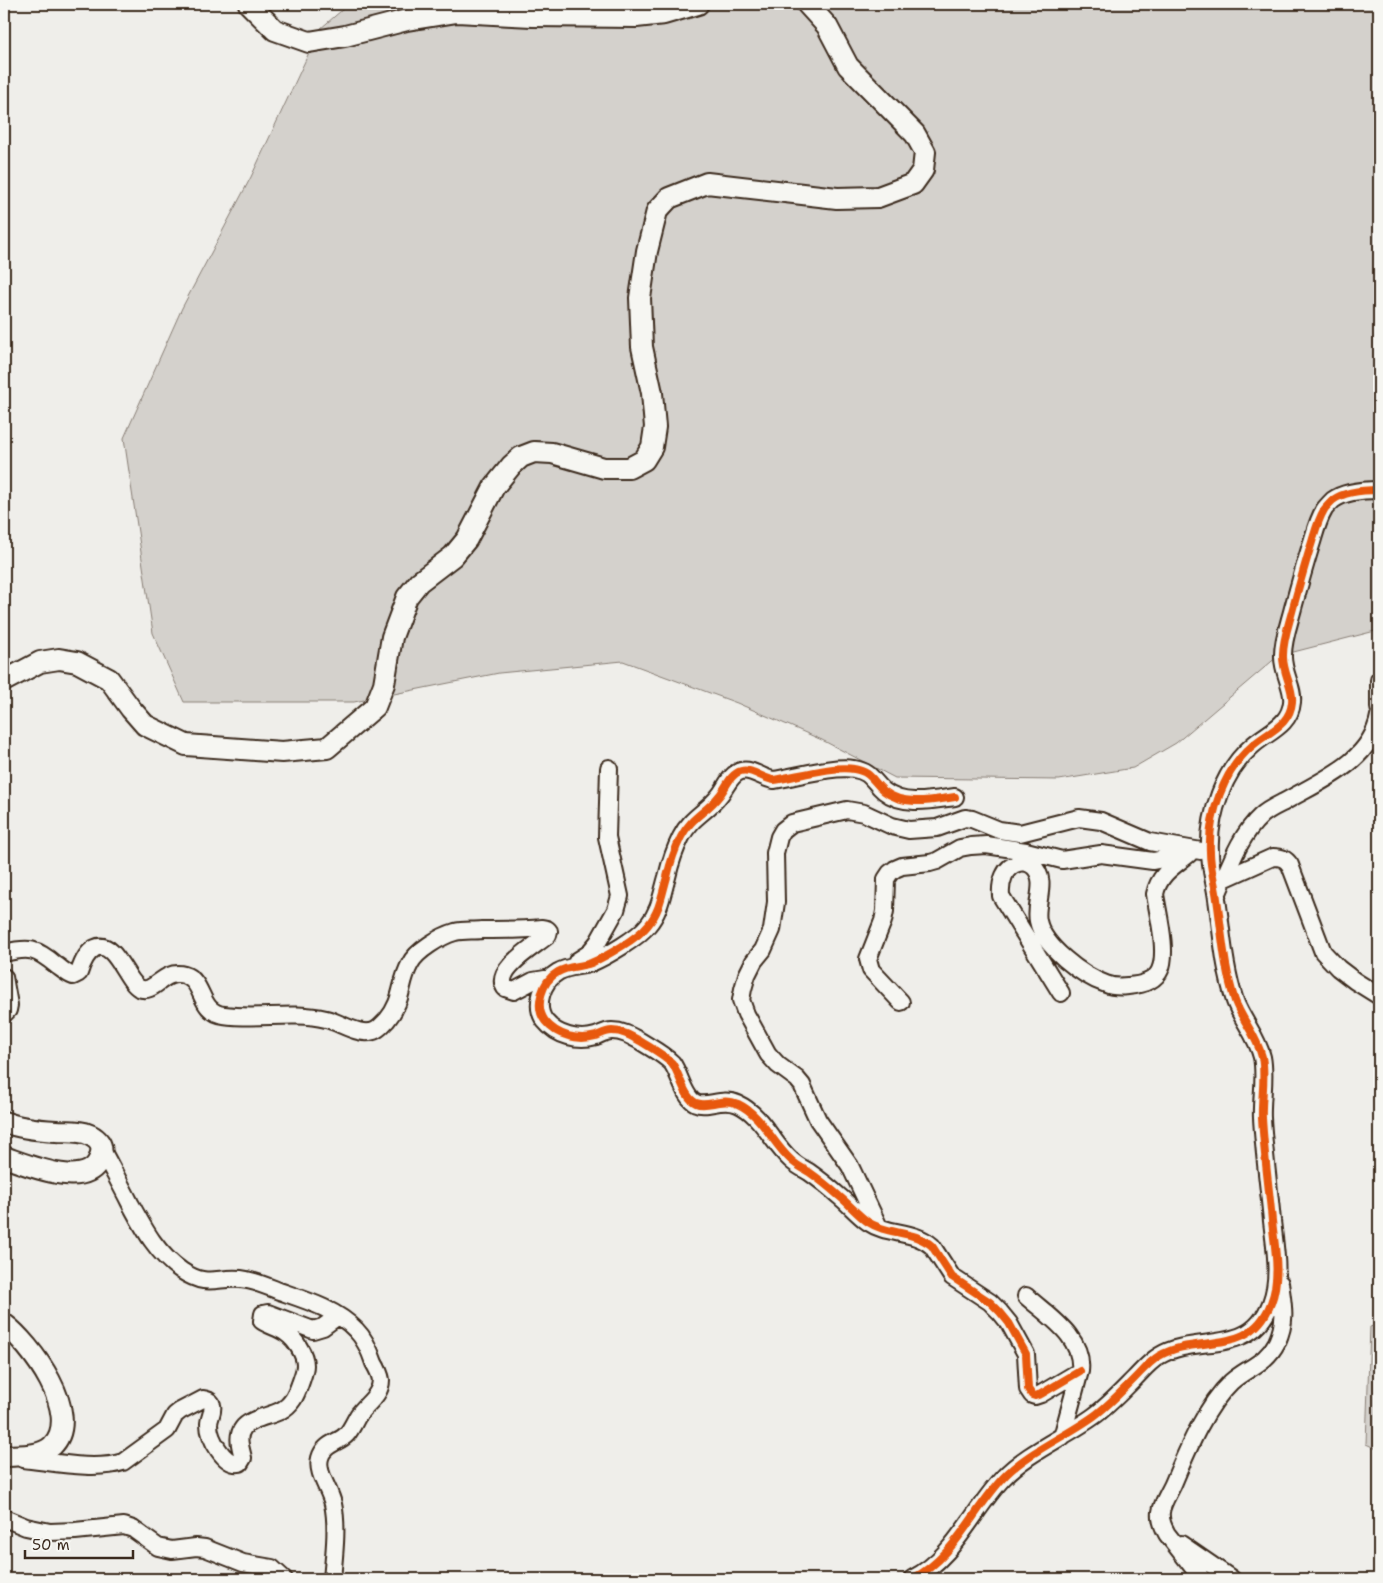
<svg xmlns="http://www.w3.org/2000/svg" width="1383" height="1583" viewBox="0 0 1383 1583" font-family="'Shantell Sans',sans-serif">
<rect width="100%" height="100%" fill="#efeeea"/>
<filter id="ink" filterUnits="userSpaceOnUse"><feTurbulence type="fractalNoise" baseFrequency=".02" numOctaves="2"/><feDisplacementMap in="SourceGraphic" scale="10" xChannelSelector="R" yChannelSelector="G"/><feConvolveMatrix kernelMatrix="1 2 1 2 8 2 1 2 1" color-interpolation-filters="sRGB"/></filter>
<g filter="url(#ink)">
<path fill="#d4d1cc" stroke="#887e75" d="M349,4H1379V630L1278,656L1176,743L1133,768L1059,780L895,778L822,740L737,703L623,661L499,673L354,702H184L153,633L124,438L182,308L251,177L320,29Z
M1379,1324V1450L1366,1444L1370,1327Z"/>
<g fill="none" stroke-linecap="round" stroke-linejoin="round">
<defs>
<path id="minor" d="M1379,680V708
M955,797C933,800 904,807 884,791C872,781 872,772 854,769C834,765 795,777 774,780C763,779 752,768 741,771C730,774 726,788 719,796C707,812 691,817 681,837C675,849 670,864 667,877C662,894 660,911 648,925C638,938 607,956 591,963C580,967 568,966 558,972C542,981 534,1006 545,1021C557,1036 578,1041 596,1036C601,1034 606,1031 612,1031C623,1031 631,1036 640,1041C651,1048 663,1054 672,1063C680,1074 684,1098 696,1103C707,1108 722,1097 738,1104C762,1115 772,1143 791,1160C796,1165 802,1168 809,1172C819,1179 830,1188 839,1196C849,1204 857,1214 868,1222C887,1235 914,1230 932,1246L952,1277L990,1302L1000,1312L1009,1323L1026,1354L1028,1389L1032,1395L1035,1396L1041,1394L1080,1371
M1224,879L1273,857C1282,857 1286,859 1290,865L1323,952L1338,968L1355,981L1379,996
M1217,895C1229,868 1239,836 1261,816C1267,810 1276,806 1284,802C1320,781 1371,762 1379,716
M4,953C29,947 36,948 56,965C62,969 67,974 73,976L79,973C82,963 86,953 95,948C115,939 125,980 139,988C155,995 162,969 184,975C205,981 198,1012 224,1015C258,1020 292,1011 326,1019C340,1022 361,1038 376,1030C381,1027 384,1023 387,1020C404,999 399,984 410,964C416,951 441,936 455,932C463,930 473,931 482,930C502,930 522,930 542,928L547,929L549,931L548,935C536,946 493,969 505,988L514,991L533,981L551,978
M577,961L588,954L598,942L616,910L620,896L607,837L609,768
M4,977L9,1005L8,1010L4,1014
M1061,993L1001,896C1000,883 1004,866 1019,863C1024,862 1029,863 1033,866C1049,880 1034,904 1038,921C1043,946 1082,976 1106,984C1113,987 1120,987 1128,986C1140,985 1155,982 1160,970C1168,952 1158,914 1155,894C1159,874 1174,866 1189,854
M901,1002L871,970L868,959L883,921L885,911L886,879L890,873L895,869L902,866L930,863L937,861L960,848L971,846L986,845L1026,851L1062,860L1101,854L1153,861L1183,855
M102,1150C111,1167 121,1185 130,1203C144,1229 157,1254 182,1271C211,1290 219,1274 247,1280C258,1282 269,1287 279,1291C305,1300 336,1309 356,1330C365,1339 370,1351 374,1363C377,1368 380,1374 381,1380C381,1395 367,1403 359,1414C355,1420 352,1428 347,1434C339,1443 324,1443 320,1458C316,1473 330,1489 333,1504C338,1527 334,1556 332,1579
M879,1227L850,1166L818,1120L802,1085L797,1079L778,1065L768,1054L746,1014L741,1000L743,989L747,975L754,961L763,950L772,930L776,902L775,853L779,837L783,830L792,823L847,810L864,813L892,826L909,830L937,828L965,818L972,819L999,830L1020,833L1079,818L1101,821L1150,842L1201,851
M1026,1296C1048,1316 1084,1337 1080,1371L1062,1437
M23,1459C53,1462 95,1471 123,1462L167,1430L175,1415L180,1411L203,1399C207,1400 211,1400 212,1405C214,1411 209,1418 209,1424C209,1438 224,1466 240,1463L243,1458C241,1448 236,1437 243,1428C249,1419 270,1416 280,1411C292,1405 296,1395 300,1384C302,1378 305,1371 305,1365C305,1354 295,1339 286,1333C279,1328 270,1326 262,1321L263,1314L268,1313L313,1330L323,1327L338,1316
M4,1518L26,1527L50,1532L75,1531L124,1526L133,1529L158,1547L172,1550L196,1547L205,1548L243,1563L272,1568L284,1579
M1181,1544L1232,1579
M912,1579C954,1558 972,1511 1003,1478C1026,1453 1065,1437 1094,1416C1108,1406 1121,1392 1134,1379C1142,1371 1149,1362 1159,1356C1197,1333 1250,1358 1271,1303C1281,1277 1275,1248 1272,1221C1269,1187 1264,1153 1262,1118C1261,1098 1266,1077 1262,1057C1257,1036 1242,1020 1235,1001C1224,968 1222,933 1217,899C1215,883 1210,868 1210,852C1208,815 1224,770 1252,746C1267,732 1290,726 1292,702C1294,688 1282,672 1283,655C1283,639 1289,624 1293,608C1299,586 1305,564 1312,542C1315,532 1318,520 1324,510C1325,508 1331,502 1333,500C1345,491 1364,490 1379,490
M1202,1579L1167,1534C1163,1527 1160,1520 1161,1512C1162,1503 1169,1493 1173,1484C1187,1451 1205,1407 1231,1382C1248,1367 1266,1364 1277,1342C1287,1320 1283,1305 1280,1283"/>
<path id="major" d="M249,4L275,30L309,42L345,36L407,20L457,12L532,16L636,17L664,14L698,4
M4,681L40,662L59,659L77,662L109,679L131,709L145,725L186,745L282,752L327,748L375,707L384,684L392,637L407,597L419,582L453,556L467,539L494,487L511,466L521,457L534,452L552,453L604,468H629L644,460L652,447L655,427L652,393L642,347L640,298L647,251L657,211L669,198L707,183L837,198L878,197L913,184L923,170L925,152L915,134L848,66L827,26L807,4
M4,1122C20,1128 39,1130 56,1131C68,1132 80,1130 90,1135C98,1139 103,1145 101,1153C94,1194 28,1165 4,1157
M4,1324C30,1343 84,1415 52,1446C40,1457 19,1455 4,1456"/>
</defs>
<use href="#minor" stroke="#3b2a1e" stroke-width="20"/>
<use href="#major" stroke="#3b2a1e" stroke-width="24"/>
<use href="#minor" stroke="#f6f6f2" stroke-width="16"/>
<use href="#major" stroke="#f6f6f2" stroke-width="20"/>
<defs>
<path id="cycleway" d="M955,797C933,800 904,807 884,791C872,781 872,772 854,769C834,765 795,777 774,780C763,779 752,768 741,771C730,774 726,788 719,796C707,812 691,817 681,837C675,849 670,864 667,877C662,894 660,911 648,925C638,938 607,956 591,963C580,967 568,966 558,972C542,981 534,1006 545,1021C557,1036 578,1041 596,1036C601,1034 606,1031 612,1031C623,1031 631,1036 640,1041C651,1048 663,1054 672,1063C680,1074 684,1098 696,1103C707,1108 722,1097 738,1104C762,1115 772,1143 791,1160C796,1165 802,1168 809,1172C819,1179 830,1188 839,1196C849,1204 857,1214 868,1222C887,1235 914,1230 932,1246L952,1277L990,1302L1000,1312L1009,1323L1026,1354L1028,1389L1032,1395L1035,1396L1041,1394L1080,1371
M912,1579C954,1558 972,1511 1003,1478C1026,1453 1065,1437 1094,1416C1108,1406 1121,1392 1134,1379C1142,1371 1149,1362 1159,1356C1197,1333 1250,1358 1271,1303C1281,1277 1275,1248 1272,1221C1269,1187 1264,1153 1262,1118C1261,1098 1266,1077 1262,1057C1257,1036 1242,1020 1235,1001C1224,968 1222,933 1217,899C1215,883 1210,868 1210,852C1208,815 1224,770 1252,746C1267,732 1290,726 1292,702C1294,688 1282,672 1283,655C1283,639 1289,624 1293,608C1299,586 1305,564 1312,542C1315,532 1318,520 1324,510C1325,508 1331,502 1333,500C1345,491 1364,490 1379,490"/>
</defs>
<use href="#cycleway" stroke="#f6f6f2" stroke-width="11"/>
<use href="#cycleway" stroke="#e8590c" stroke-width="8"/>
</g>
</g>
<rect width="1383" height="1583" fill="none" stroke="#f6f6f2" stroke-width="20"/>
<rect x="10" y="10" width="1363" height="1563" fill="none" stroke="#3b2a1e" stroke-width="2" filter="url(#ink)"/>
<path d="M25 1550v8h108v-8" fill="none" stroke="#3b2a1e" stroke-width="2.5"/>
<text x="32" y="1550" font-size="15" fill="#3b2a1e" stroke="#f6f6f2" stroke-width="4" paint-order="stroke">50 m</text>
</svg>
